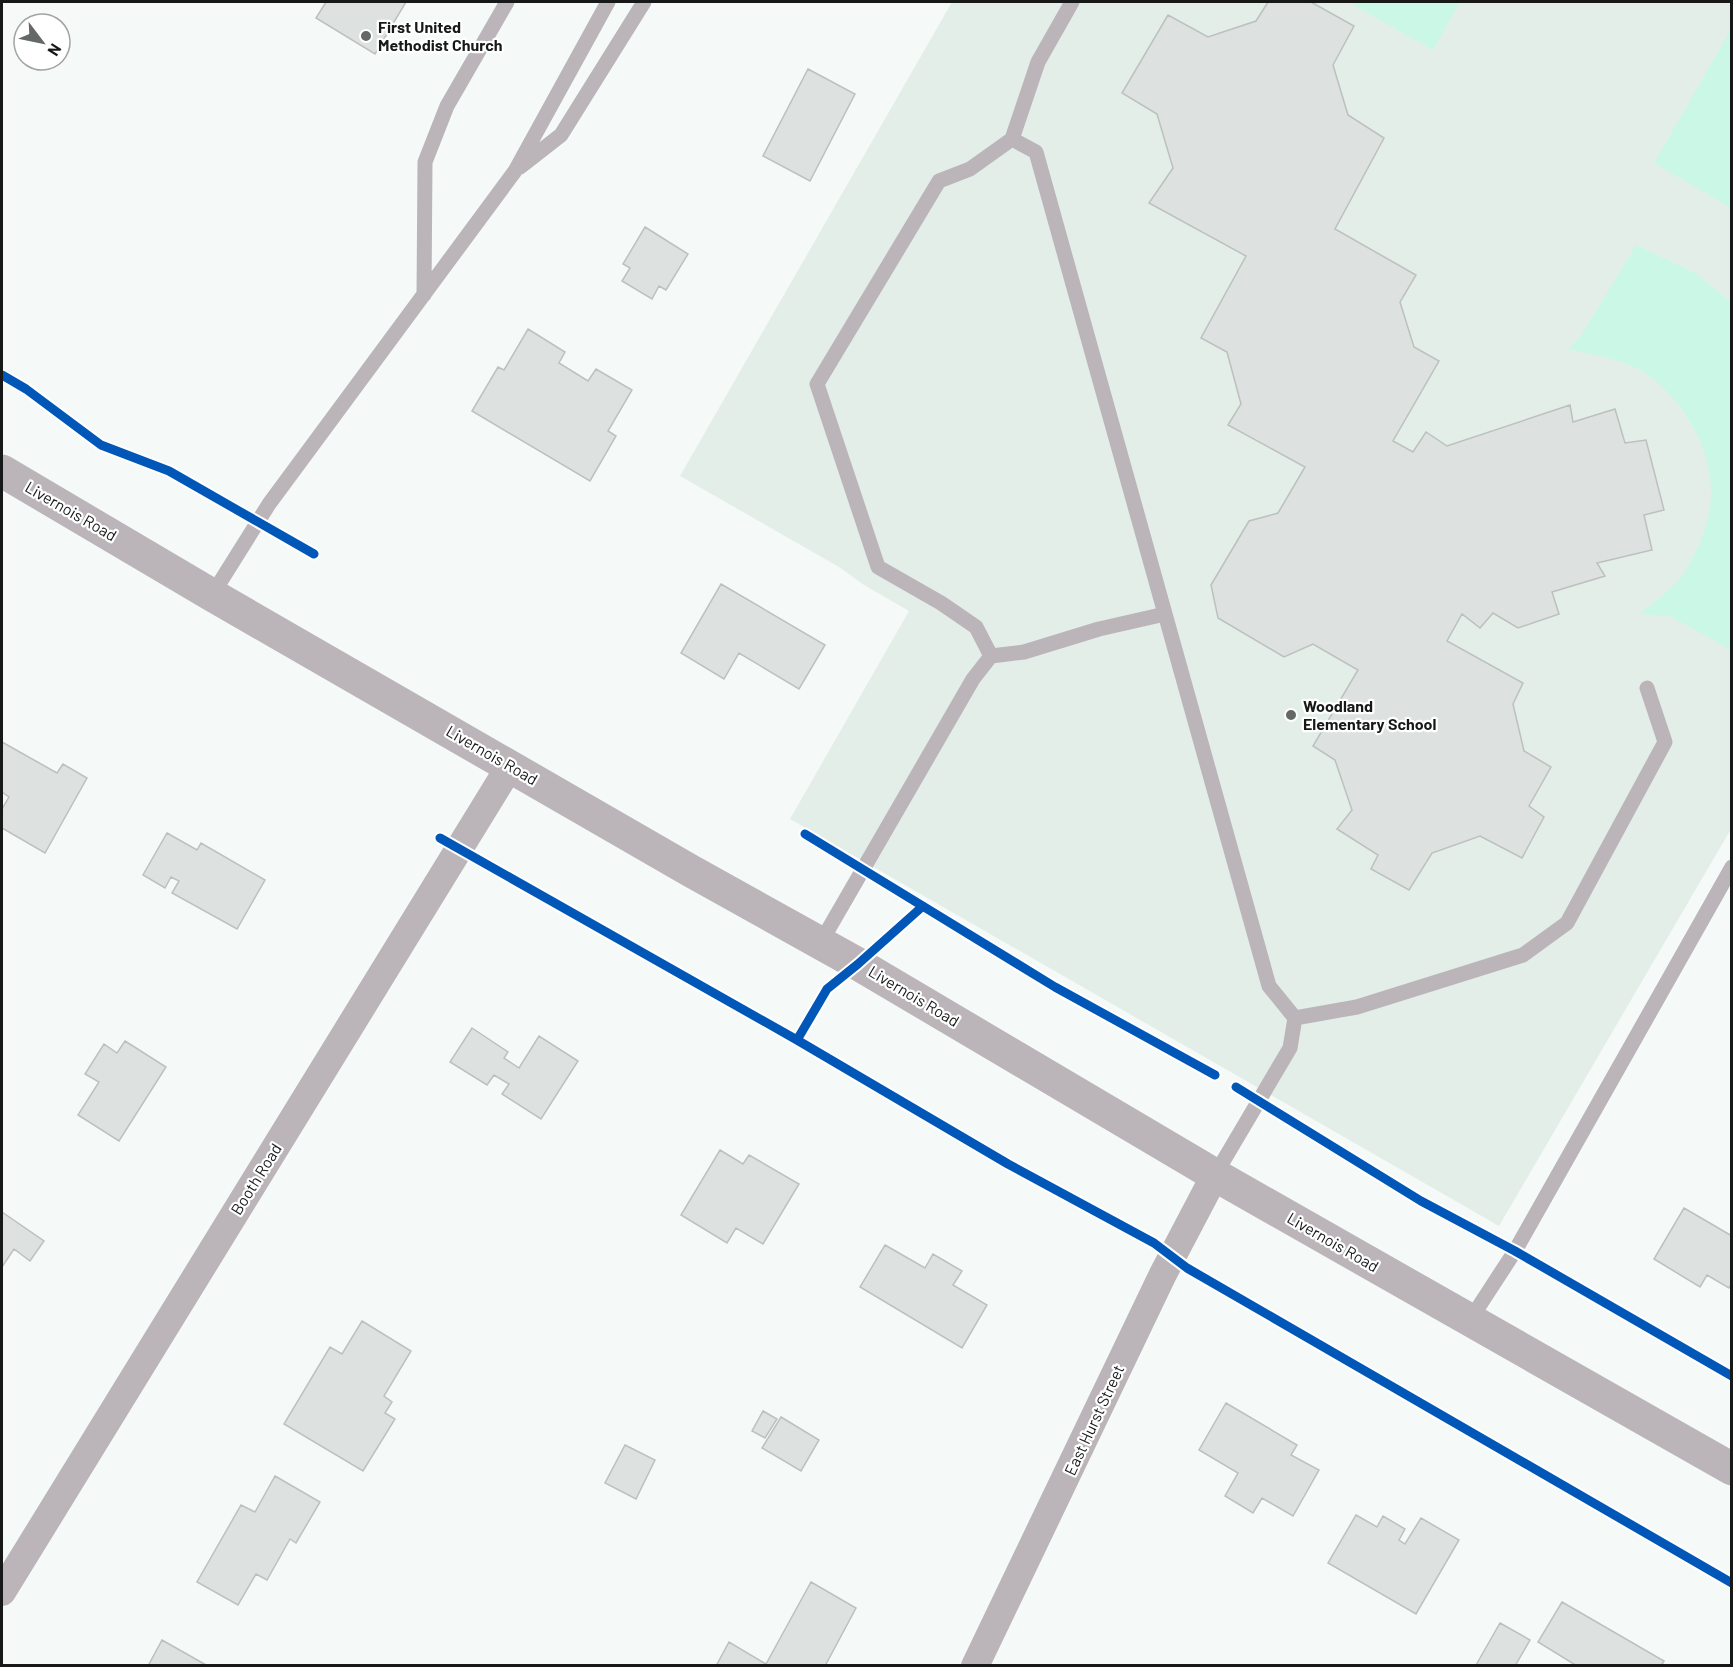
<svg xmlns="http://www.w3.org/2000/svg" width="1733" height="1667" viewBox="0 0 1733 1667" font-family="Barlow,sans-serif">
<rect width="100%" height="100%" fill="#f5faf8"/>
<path fill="#e3eee9" d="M952,2H1731V829L1499,1226L790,819L909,611L864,585L839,567L680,476Z"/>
<path fill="#cbf8e6" d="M1348,2H1460L1433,50Z
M1731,29V208L1654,163Z
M1636,245L1695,273L1731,302V650L1670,616L1639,614C1654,602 1671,590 1683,575C1687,569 1690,561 1694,555C1703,537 1709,519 1711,498C1714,449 1679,389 1634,367C1613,358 1591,354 1568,349L1581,336Z"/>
<path fill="#dde1e0" stroke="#bcc0be" stroke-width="1.5" d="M326,2H406L375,54L316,18Z
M1268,2H1311L1354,26L1333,65L1348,115L1384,138L1335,229L1416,275L1400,302L1414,347L1439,361L1393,441L1413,452L1426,432L1447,446L1570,405L1573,422L1615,409L1625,443L1646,440L1664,510L1644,515L1652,550L1597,563L1605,576L1552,592L1559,614L1518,628L1493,613L1480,628L1462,614L1447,641L1523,683L1513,704L1524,751L1551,767L1529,806L1544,817L1522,858L1480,836L1432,853L1409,890L1371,869L1378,855L1337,829L1352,810L1335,760L1313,746L1358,670L1313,644L1284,657L1218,618L1211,585L1249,521L1278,513L1305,467L1228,425L1241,404L1227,352L1201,338L1246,256L1149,203L1173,168L1157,114L1122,93L1168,15L1208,37L1256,21Z
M808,69L855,94L810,181L763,156Z
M645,227L688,254L666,290L659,286L652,299L622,281L630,268L623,264Z
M528,329L565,352L559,363L588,381L596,369L632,390L608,431L616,436L590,481L472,411L498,367L504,370Z
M721,584L825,645L799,689L739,653L724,679L681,653Z
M2,742L57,773L63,764L87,778L45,853L2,828V809L9,797L2,792Z
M167,833L197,850L201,843L265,880L237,929L172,893L179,881L171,877L165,888L143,875Z
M472,1028L508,1052L504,1058L519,1068L539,1036L578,1061L541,1119L502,1094L509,1084L494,1075L487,1085L450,1062Z
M125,1041L166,1067L119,1141L78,1115L99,1082L85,1074L104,1044L117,1053Z
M720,1150L743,1164L749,1155L799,1184L763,1244L736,1228L727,1243L681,1215Z
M1684,1208L1732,1236V1283L1729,1288L1707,1275L1700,1287L1654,1259Z
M2,1212L44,1241L30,1261L14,1249L2,1267Z
M885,1245L925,1268L933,1254L962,1271L953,1285L987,1305L962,1348L860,1287Z
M362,1321L411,1351L384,1396L392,1402L385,1413L395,1419L363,1471L284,1424L330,1347L342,1354Z
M1226,1403L1297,1445L1291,1455L1319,1470L1293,1516L1262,1498L1253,1513L1225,1496L1238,1473L1199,1450Z
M763,1411L777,1419L765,1438L752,1431Z
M781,1417L819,1440L801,1471L762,1448Z
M625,1445L655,1460L636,1499L605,1483Z
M275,1476L320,1502L296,1543L290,1539L267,1580L256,1574L238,1605L197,1582L241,1505L255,1512Z
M1356,1515L1377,1527L1383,1516L1405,1529L1399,1540L1405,1544L1421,1518L1459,1540L1416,1614L1328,1563Z
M811,1582L856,1608L825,1666H716L729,1642L766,1664Z
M1562,1602L1664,1661L1661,1666H1577L1538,1642Z
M1500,1623L1530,1640L1515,1666H1477L1476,1665Z
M162,1640L208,1666H148Z"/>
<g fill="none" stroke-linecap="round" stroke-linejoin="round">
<path stroke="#bbb5b9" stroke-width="15" d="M1012,139L1036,152L1269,986L1295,1018
M520,167L561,135L644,2
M424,295L425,162L447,106L507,2
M212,595L269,504L515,171L608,2
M991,656L1024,652L1099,629L1165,614
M821,942L973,679L991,656L976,627L941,603L878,567L817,384L939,181L970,169L1012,139L1038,62L1072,2
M1215,1175L1290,1048L1295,1018L1357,1007L1523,955L1567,923L1665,742L1647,688
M1470,1320L1515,1251L1732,867"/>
<path stroke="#bbb5b9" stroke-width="28" d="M2,1592L510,766
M975,1666L1163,1274L1215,1175"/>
<path stroke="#bbb5b9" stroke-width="33" d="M2,471L212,595L691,871L858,964L1215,1175L1732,1469"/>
<defs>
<path id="cycleway" d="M2,375L26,389L101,445L169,471L314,554
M805,834L1055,987L1215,1075
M440,838L797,1040L1008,1164L1154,1243L1187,1268L1732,1583
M797,1040L827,989L858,964L923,906
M1236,1087L1421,1201L1515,1251L1732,1376"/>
</defs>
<use href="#cycleway" stroke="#fff" stroke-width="13"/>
<use href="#cycleway" stroke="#0057b8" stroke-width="9"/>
</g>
<g fill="#646866" stroke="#fff" stroke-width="2">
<circle cx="366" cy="36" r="6"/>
<circle cx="1291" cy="715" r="6"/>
</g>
<g text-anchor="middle" stroke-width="4.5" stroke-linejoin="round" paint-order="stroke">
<g font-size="16" font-weight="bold" fill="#161918" stroke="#fff" text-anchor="start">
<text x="378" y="33">First United<tspan x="378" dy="18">Methodist Church</tspan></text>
<text x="1303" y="712">Woodland<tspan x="1303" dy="18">Elementary School</tspan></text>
</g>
<g font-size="16" fill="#161918" stroke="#fff">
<text transform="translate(71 511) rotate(30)" y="6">Livernois Road</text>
<text transform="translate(492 755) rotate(30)" y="6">Livernois Road</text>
<text transform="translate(914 996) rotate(31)" y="6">Livernois Road</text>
<text transform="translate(256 1179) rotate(-58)" y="6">Booth Road</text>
<text transform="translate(1333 1242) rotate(30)" y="6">Livernois Road</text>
<text transform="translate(1094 1420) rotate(-65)" y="6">East Hurst Street</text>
</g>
</g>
<rect width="1733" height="1667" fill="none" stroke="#161918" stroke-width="6"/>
<g transform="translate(42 42) rotate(122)"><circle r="28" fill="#ffffff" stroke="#a2a3a3" stroke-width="1.5"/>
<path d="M0-4.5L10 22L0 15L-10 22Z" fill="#646866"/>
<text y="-9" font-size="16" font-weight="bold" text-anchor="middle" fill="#161918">N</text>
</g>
</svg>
